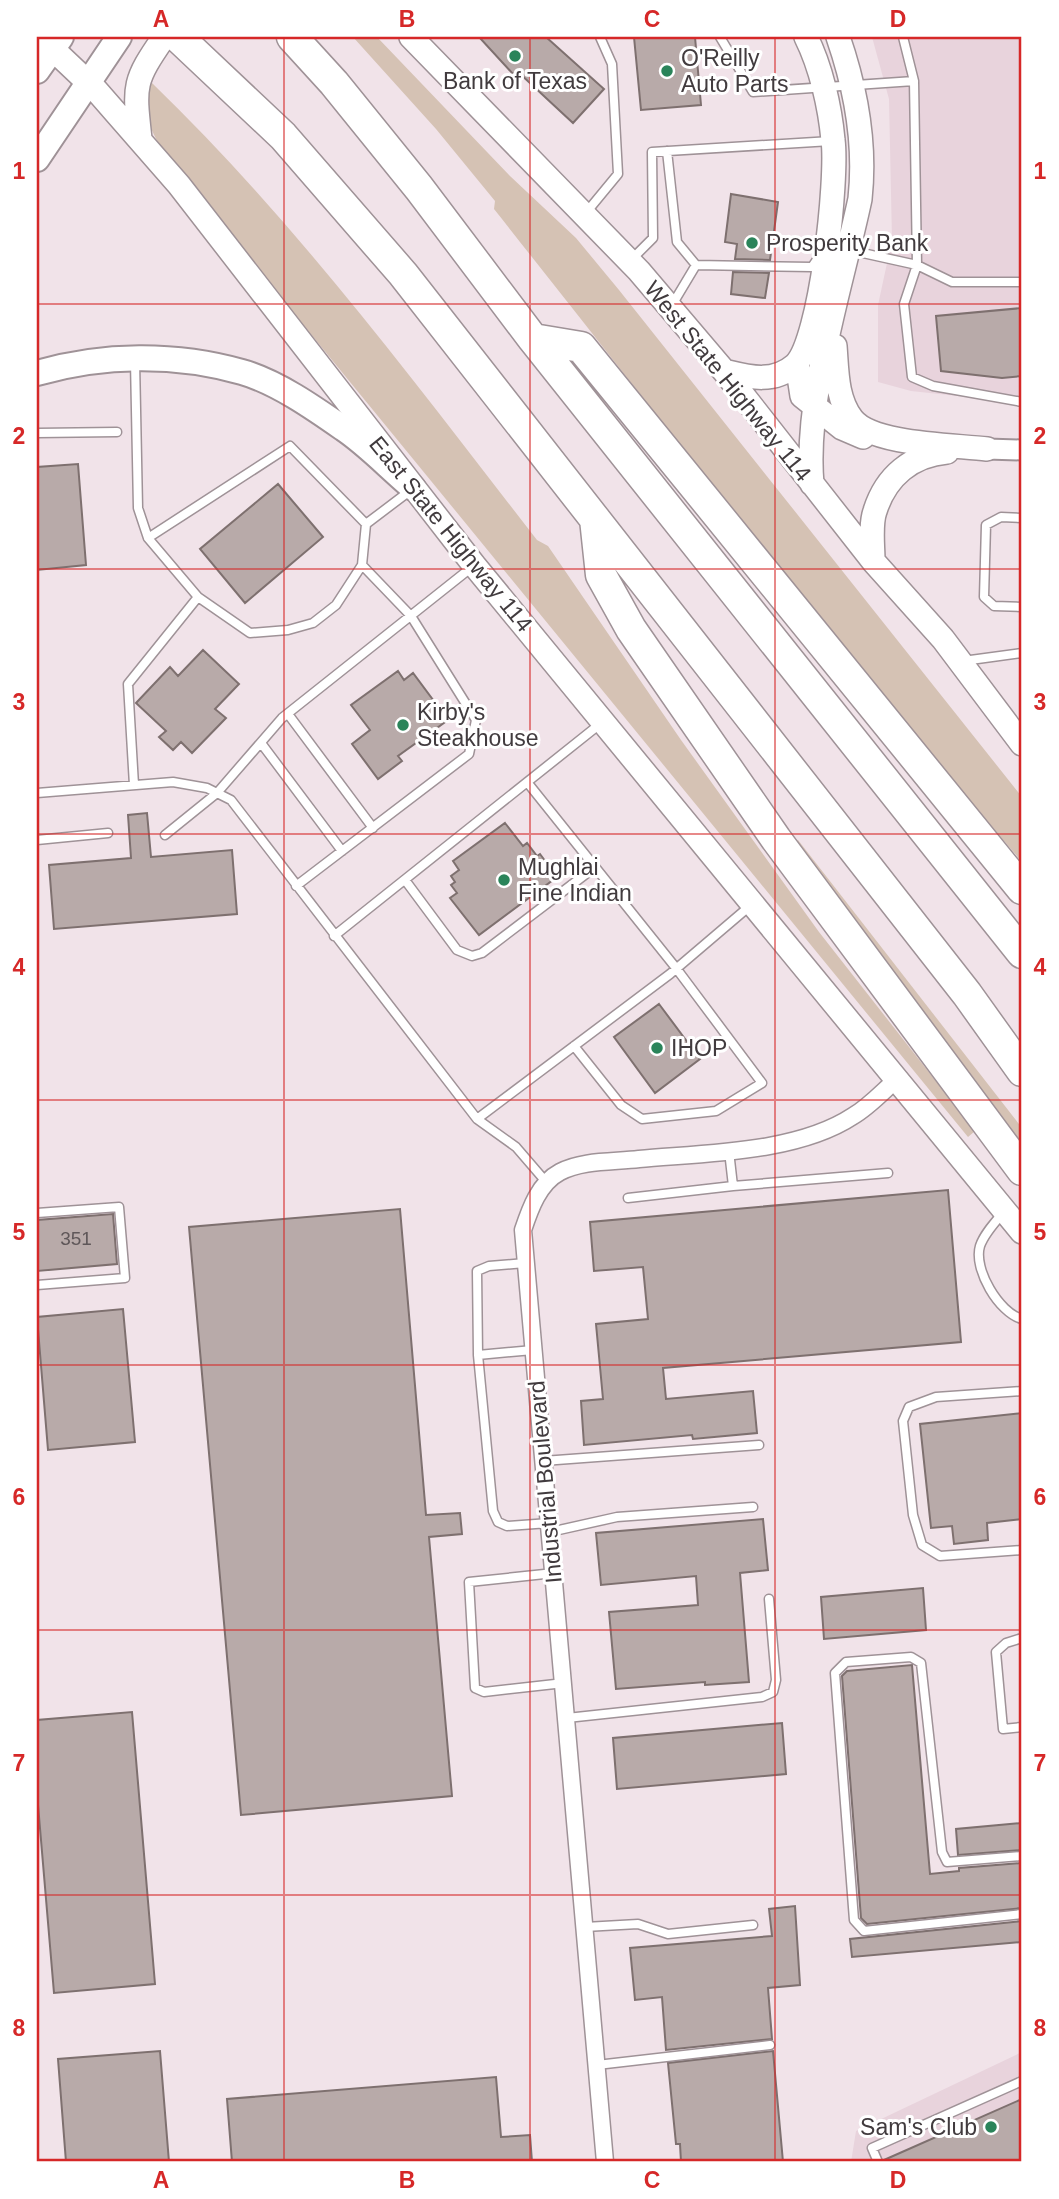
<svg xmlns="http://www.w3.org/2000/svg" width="1059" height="2199" viewBox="0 0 1059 2199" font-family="Arial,sans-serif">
<rect width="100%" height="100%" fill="#f1e3e9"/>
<path fill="#e8d3dc" d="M872,37H1022V403L911,391L878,382V305L892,240L889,99Z
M1022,2052V2162H851L856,2131Z"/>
<path fill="#d5c2b4" d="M353,37H377L510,176L576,238L619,290L1022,797V862C839,650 668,429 494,209L495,201L436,129Z
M152,83C296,222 415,383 537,540L548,546L681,740L819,932L975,1131L968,1137L170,162C156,140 135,108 152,83Z
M798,840L1022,1128V1152L793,845Z"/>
<path fill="#b8aaa9" stroke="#7e706f" stroke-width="2" d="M479,37H546L604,89L573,123L517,71L513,74Z
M634,37H695L701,105L641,110Z
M731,194L778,202L770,260L735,259L737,244L725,242Z
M733,272L769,273L765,298L731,294Z
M1022,308V376L1002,378L941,371L936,316Z
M78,464L86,565L37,570V467Z
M278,484L323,537L245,603L200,549Z
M203,650L239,684L215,709L226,718L192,753L181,742L173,750L159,737L166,731L136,703L170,667L178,676Z
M398,671L404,680L413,673L448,720L398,756L402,761L378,779L352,744L370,730L351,705Z
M147,813L151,857L232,850L237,914L54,929L49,865L131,858L128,815Z
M505,823L523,846L527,843L537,856L540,854L557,877L479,935L450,898L457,893L451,885L455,882L451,876L459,870L453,861Z
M659,1004L700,1059L655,1093L614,1037Z
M948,1190L961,1342L663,1368L666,1399L753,1391L757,1433L693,1439L692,1435L584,1445L581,1401L603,1399L596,1324L648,1319L643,1267L594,1271L590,1222Z
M400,1209L426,1515L460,1513L462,1534L429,1537L452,1796L241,1815L189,1227Z
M113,1214L117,1264L37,1271V1220Z
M123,1309L135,1442L48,1450L37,1317Z
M1022,1413V1519L987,1523L988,1540L954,1544L952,1526L931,1528L920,1424Z
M763,1519L768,1570L740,1573L749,1682L705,1685V1682L616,1689L609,1612L698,1605L696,1576L601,1585L596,1533Z
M923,1588L926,1630L824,1639L821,1597Z
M912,1665L930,1874L959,1871V1868L1022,1863V1908L867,1924L861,1918L842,1676L847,1671Z
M132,1712L155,1984L54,1993L37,1793V1720Z
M782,1723L786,1774L617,1789L613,1738Z
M1022,1823V1850L958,1855L956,1829Z
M795,1906L800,1985L768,1988L772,2039L666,2050L662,1997L635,2000L630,1948L772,1936L769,1909Z
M1022,1921V1942L852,1957L850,1939Z
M160,2051L169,2162H66L58,2059Z
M773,2051L783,2162H681L680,2144H676L668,2063Z
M496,2077L501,2137L530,2135L532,2162H232L227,2099Z
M1022,2099V2162H884V2160Z"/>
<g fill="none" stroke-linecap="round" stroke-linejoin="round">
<defs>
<path id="service" d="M720,37L753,92L914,81L917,265L904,304L912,377L933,386L1022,402
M903,37L914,81
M667,151L677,242L696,265L672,305
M585,214L618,174L612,64L600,37
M849,250L917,265L952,282H1022
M632,259L653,238L652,152L831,141
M696,265L812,267L818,258
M37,433L117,432
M1022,518L1001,517L986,525L984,597L994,606L1022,607
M148,538L290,446L366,524L411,490
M362,565L366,524
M198,597L250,633L288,630L313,623L336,605L362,565L411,616L476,720L469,754L296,886
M963,661L1022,653
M288,714L373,828
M261,743L342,851
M527,782L676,968L762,1083L716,1111L642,1119L621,1105L574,1046
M134,785L128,684L198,597L148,538L138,508L135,361
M37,793L173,782L207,788L231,800L477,1119L516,1147L547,1183
M165,835L217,793L282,718L472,567
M37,840L108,833
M405,880L457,950L472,956L482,953L595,867
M334,936L600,724
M477,1119L670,974L751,905
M733,1186L888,1173
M628,1198L733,1186L729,1151
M37,1213L119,1207L125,1278L37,1285
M1003,1213C995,1222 984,1234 980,1246C973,1269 999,1313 1022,1319
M525,1263L489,1266L477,1271L478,1355L493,1511L498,1522L507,1526L549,1523
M478,1355L533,1350
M1022,1391L936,1397L909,1407L903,1421L913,1515L922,1545L940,1556L1022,1550
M543,1461L759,1445
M550,1532L617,1517L753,1507
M554,1573L469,1582L475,1688L484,1692L564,1683
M1022,1638L1006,1643L996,1652L1003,1729L1022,1727
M567,1718L762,1697L773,1692L776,1680L769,1599
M1022,1856L947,1862L942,1852L921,1663L911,1657L846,1662L835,1673L854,1920L864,1931L1022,1914
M585,1927L638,1924L668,1934L753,1925
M597,2065L770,2045
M878,2162L872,2148L1022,2081"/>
<path id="minor" d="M605,2162L523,1230C530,1209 539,1183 560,1172C582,1160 614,1162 639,1159C705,1153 797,1153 853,1116C870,1106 883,1091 898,1078"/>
<path id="tertiary" d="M987,449L1022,450"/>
<path id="secondary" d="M40,37L96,90L179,185L474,565L1022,1232
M411,37L639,271L724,371L873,561L943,639L1022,744
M140,139C134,85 133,82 164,37
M835,346C837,370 836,398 852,419C872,445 954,445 987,449
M797,363L802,396L842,428L863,437
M724,371C749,377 773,384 795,365C821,341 838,178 833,140C830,107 821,67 806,37
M812,484C804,399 842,284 860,199C866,144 856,89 838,37
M873,561C873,546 870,525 875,511C886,476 912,455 947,452"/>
<path id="primary" d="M37,71L61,37
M37,159L119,37
M37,373C103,354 175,353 242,372C277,382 314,408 344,429C369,446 390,469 413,488"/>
<path id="motorway" d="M178,37L283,136L403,274L967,994L1022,1071
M292,37L334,83L419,188L533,339L1022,953
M533,339L581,347L1022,889
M595,519L601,575L631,629L776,839L1022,1170"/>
</defs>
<use href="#service" stroke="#9f9297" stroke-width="11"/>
<use href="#minor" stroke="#9f9297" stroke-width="19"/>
<use href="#tertiary" stroke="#9f9297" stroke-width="23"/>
<use href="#secondary" stroke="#9f9297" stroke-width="26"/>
<use href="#primary" stroke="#9f9297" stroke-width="28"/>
<use href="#motorway" stroke="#9f9297" stroke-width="33"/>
<use href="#service" stroke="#fff" stroke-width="8"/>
<use href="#minor" stroke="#fff" stroke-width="16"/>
<use href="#tertiary" stroke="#fff" stroke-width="19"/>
<use href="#secondary" stroke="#fff" stroke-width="23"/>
<use href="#primary" stroke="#fff" stroke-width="24"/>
<use href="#motorway" stroke="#fff" stroke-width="30"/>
</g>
<path fill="none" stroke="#d62828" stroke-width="2" stroke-opacity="0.55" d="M284,37V2162M530,37V2162M775,37V2162M37,304H1022M37,569H1022M37,834H1022M37,1100H1022M37,1365H1022M37,1630H1022M37,1895H1022"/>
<g fill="#2a845a" stroke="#fff" stroke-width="2.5">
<circle cx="515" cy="56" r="7"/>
<circle cx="667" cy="71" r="7"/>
<circle cx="752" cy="243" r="7"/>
<circle cx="403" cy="725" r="7"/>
<circle cx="504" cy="880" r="7"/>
<circle cx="657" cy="1048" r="7"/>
<circle cx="991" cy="2127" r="7"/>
</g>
<g text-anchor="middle" stroke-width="6" stroke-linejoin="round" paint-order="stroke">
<g font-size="19" fill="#5f5759">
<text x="76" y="1245">351</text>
</g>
<g font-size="23" fill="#413b3e" stroke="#fff" text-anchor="start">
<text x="681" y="66">O'Reilly<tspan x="681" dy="26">Auto Parts</tspan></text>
<text x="515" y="89" text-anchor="middle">Bank of Texas</text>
<text x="766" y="251">Prosperity Bank</text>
<text x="417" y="720">Kirby's<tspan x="417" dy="26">Steakhouse</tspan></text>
<text x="518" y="875">Mughlai<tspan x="518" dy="26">Fine Indian</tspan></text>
<text x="671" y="1056">IHOP</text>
<text x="977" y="2135" text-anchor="end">Sam's Club</text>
</g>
<g font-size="23" fill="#413b3e" stroke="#fff">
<text transform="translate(728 381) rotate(51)" y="8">West State Highway 114</text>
<text transform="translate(451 534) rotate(51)" y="8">East State Highway 114</text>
<text transform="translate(545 1482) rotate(-95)" y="8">Industrial Boulevard</text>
</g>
</g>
<rect width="1059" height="2199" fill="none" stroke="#ffffff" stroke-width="77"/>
<rect x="38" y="38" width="982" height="2122" fill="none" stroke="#d62828" stroke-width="2.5"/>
<g font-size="23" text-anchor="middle" font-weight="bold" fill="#d62828">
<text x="161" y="27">A</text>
<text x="407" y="27">B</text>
<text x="652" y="27">C</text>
<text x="898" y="27">D</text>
<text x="19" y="179">1</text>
<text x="1040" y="179">1</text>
<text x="19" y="444">2</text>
<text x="1040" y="444">2</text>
<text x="19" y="710">3</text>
<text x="1040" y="710">3</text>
<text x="19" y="975">4</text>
<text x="1040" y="975">4</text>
<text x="19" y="1240">5</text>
<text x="1040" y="1240">5</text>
<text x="19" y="1505">6</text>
<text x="1040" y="1505">6</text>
<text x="19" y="1771">7</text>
<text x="1040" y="1771">7</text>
<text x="19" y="2036">8</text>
<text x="1040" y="2036">8</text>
<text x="161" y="2188">A</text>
<text x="407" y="2188">B</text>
<text x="652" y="2188">C</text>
<text x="898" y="2188">D</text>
</g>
</svg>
